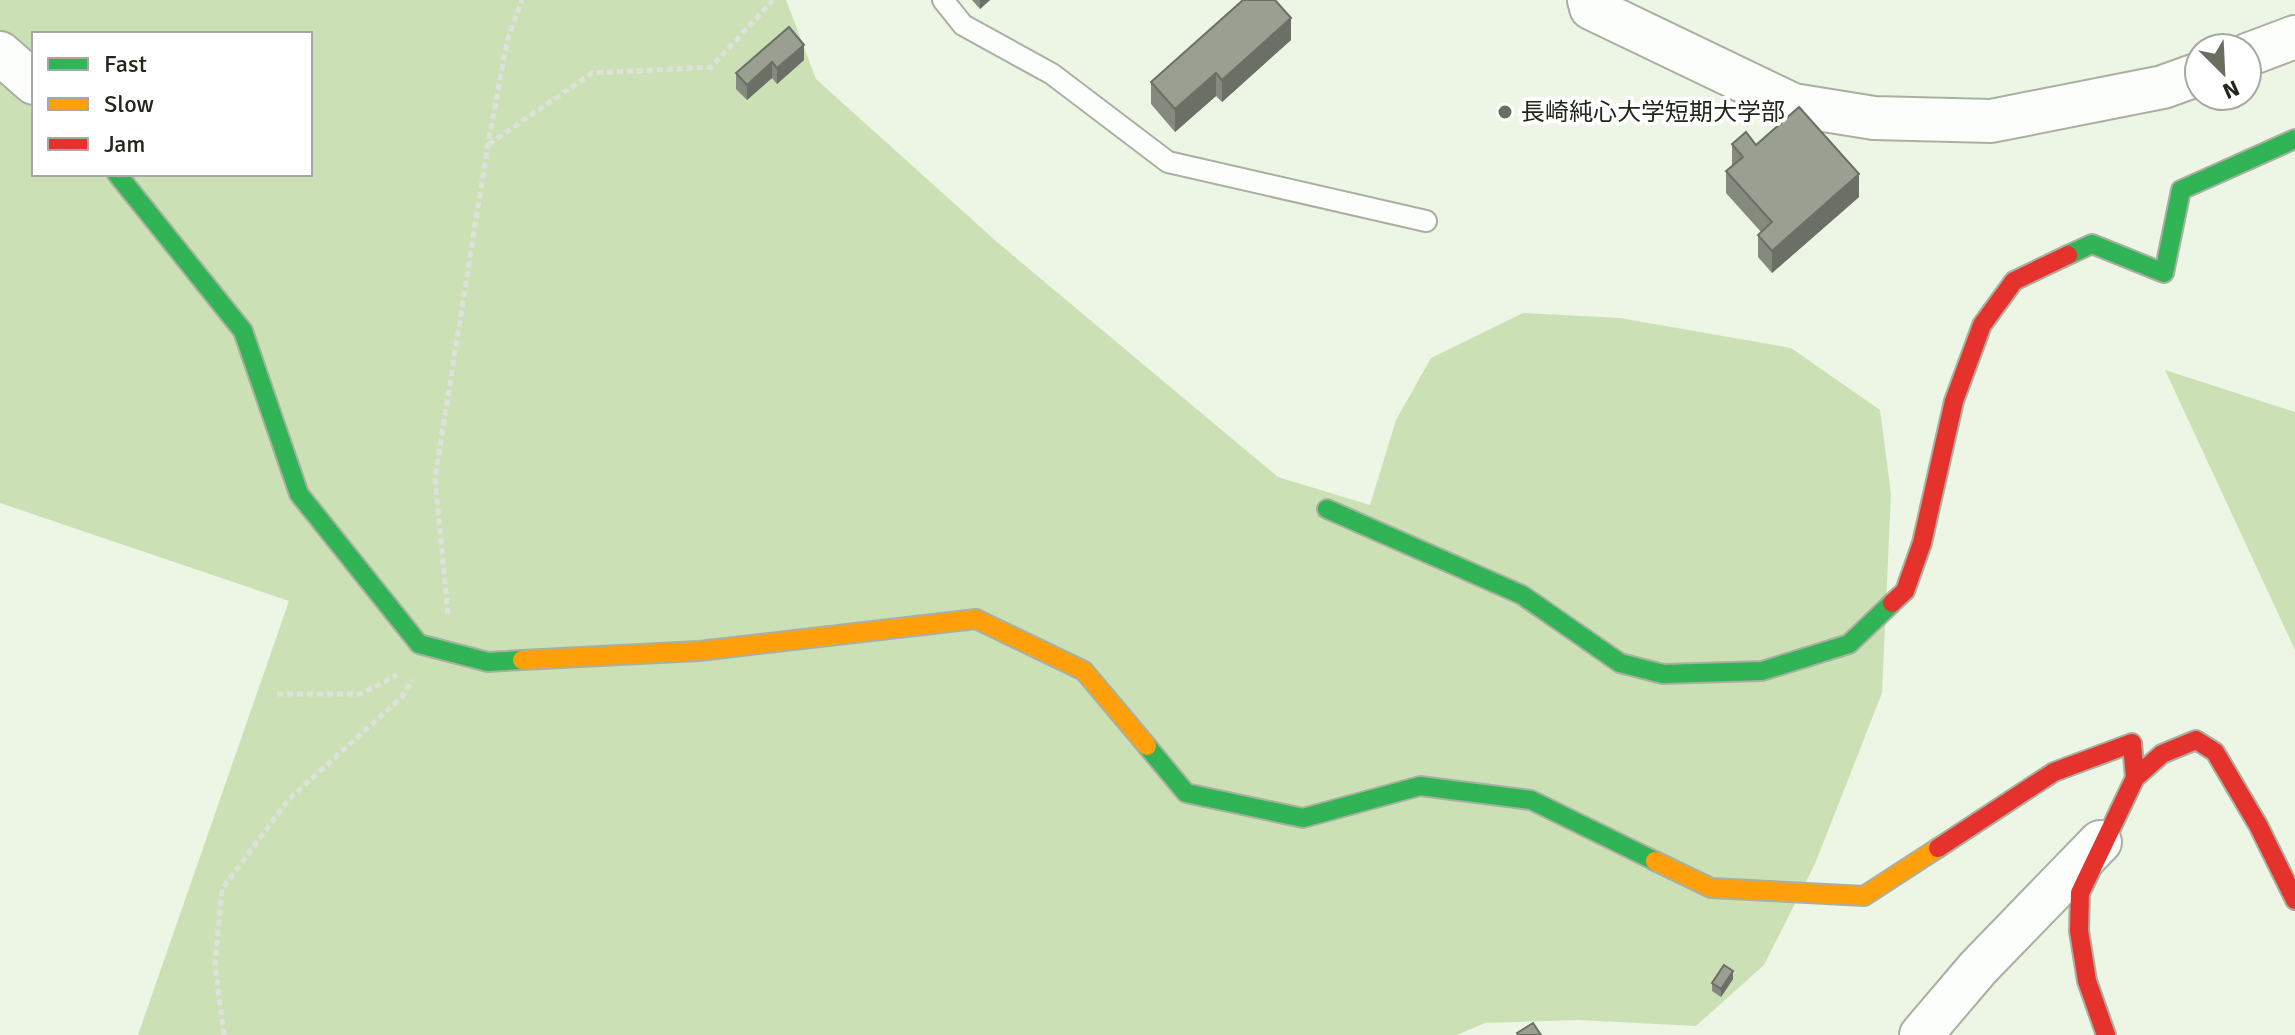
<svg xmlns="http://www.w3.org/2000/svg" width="2295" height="1035" viewBox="0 0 2295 1035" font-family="Signika,'Noto Sans JP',sans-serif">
<rect width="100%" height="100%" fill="#edf6e4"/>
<path fill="#cbe1b5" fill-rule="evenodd" d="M0,0H786L816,79L997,242L1278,477L1370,505L1396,420L1431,358L1523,313L1620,318L1791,348L1880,410L1891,494L1882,693L1815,864L1764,965L1696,1026L1578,1020L1485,1023L1457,1035H138L289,601L0,503ZM34,34H310V174H34Z
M2165,370L2295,412V650Z"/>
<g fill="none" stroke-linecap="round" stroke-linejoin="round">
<defs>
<path id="lane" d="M943,0L963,25L1052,74L1168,162L1426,221"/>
<path id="street" d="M1589,0L1591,8L1793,105L1874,118L1991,121L2163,87L2199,74
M0,53L34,83
M2247,55L2295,37
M1921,1035L1978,968L2100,842"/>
<path id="fast" d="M117,174L243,331L299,494L419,644L488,662L522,660
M2068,255L2092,244L2164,273L2181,190L2295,139
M1327,509L1522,595L1620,663L1663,674L1762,671L1849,644L1892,603
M1147,746L1186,793L1303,818L1420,786L1531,800L1655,861"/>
<path id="slow" d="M522,660L699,651L976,619L1084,671L1147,746
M1655,861L1711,888L1864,896L1938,848"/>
<path id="jam" d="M1892,603L1905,591L1922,543L1954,401L1982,325L2014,281L2068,255
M1938,848L2054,772L2132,743L2135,778
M2106,1035L2087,981L2079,931L2080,893L2135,778L2162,754L2196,740L2215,752L2258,825L2295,900"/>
</defs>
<use href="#lane" stroke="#a9b0a2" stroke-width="24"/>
<use href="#street" stroke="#a9b0a2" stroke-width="46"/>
<use href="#fast" stroke="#a9b0a2" stroke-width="22"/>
<use href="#slow" stroke="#a9b0a2" stroke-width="22"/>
<use href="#jam" stroke="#a9b0a2" stroke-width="22"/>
<path stroke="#dfe2dc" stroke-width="5" stroke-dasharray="6 4" stroke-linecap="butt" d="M489,144L592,73L711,67L773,0
M448,614L435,478L488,144L508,38L522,0
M277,694H360L397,675
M224,1035L215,965L222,889L289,799L403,696L412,680"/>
<use href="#lane" stroke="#fcfefb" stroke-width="20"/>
<use href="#street" stroke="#fcfefb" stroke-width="42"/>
<use href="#fast" stroke="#30b455" stroke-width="18"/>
<use href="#slow" stroke="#ff9f0a" stroke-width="18"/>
<use href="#jam" stroke="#e5322d" stroke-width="18"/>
</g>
<path fill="#848a7e" d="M972,0H990L980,9Z
M789,27L804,60L777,84L772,78L747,100L736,89V73Z
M1291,40L1222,102L1216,96L1175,132L1151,104V82Z
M1732,144L1756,145L1859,197L1772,273L1758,257V235L1761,232L1726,193V171L1732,166Z
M1733,979L1721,997L1712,991V983Z"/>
<path fill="#6b7066" d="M980,0H990L980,9Z
M1291,18V40L1222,102V80Z
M804,45V60L777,84V68Z
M772,62V78L747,100V85Z
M1216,73V96L1175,132V109Z
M1859,174V197L1772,273V251Z
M1733,971V979L1721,997V989Z"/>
<path fill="#99a092" stroke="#6b7066" stroke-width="2" d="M1243,0H1275L1291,18L1222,80L1216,73L1175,109L1151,82Z
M789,27L804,45L777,68L772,62L747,85L736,73Z
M1799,107L1859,174L1772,251L1758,235L1772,222L1726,171L1743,157L1732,144L1746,132L1756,145Z
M1724,965L1733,971L1721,989L1712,983Z
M1533,1023L1541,1035H1518L1517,1033Z"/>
<circle fill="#686f61" stroke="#fff" stroke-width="3" cx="1505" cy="112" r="8"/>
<g text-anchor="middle" stroke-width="8" stroke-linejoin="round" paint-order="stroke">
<g font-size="24" fill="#21271a" stroke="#fff" text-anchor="start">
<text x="1521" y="120">長崎純心大学短期大学部</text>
</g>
</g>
<rect x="32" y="32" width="280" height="144" fill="#ffffff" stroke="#a6a9a3" stroke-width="2"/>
<rect x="48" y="58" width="40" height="12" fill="#30b455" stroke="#a6a9a3" stroke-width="2"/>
<text x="104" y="72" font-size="24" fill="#21271a">Fast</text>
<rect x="48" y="98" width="40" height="12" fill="#ff9f0a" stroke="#a6a9a3" stroke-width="2"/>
<text x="104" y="112" font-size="24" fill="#21271a">Slow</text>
<rect x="48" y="138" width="40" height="12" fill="#e5322d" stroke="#a6a9a3" stroke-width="2"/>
<text x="104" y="152" font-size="24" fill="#21271a">Jam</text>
<g transform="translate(2223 72) rotate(156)"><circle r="38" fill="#ffffff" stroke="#a6a9a3" stroke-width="2"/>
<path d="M0-6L14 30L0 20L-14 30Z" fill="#686f61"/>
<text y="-12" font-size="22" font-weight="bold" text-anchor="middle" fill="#21271a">N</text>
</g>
</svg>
